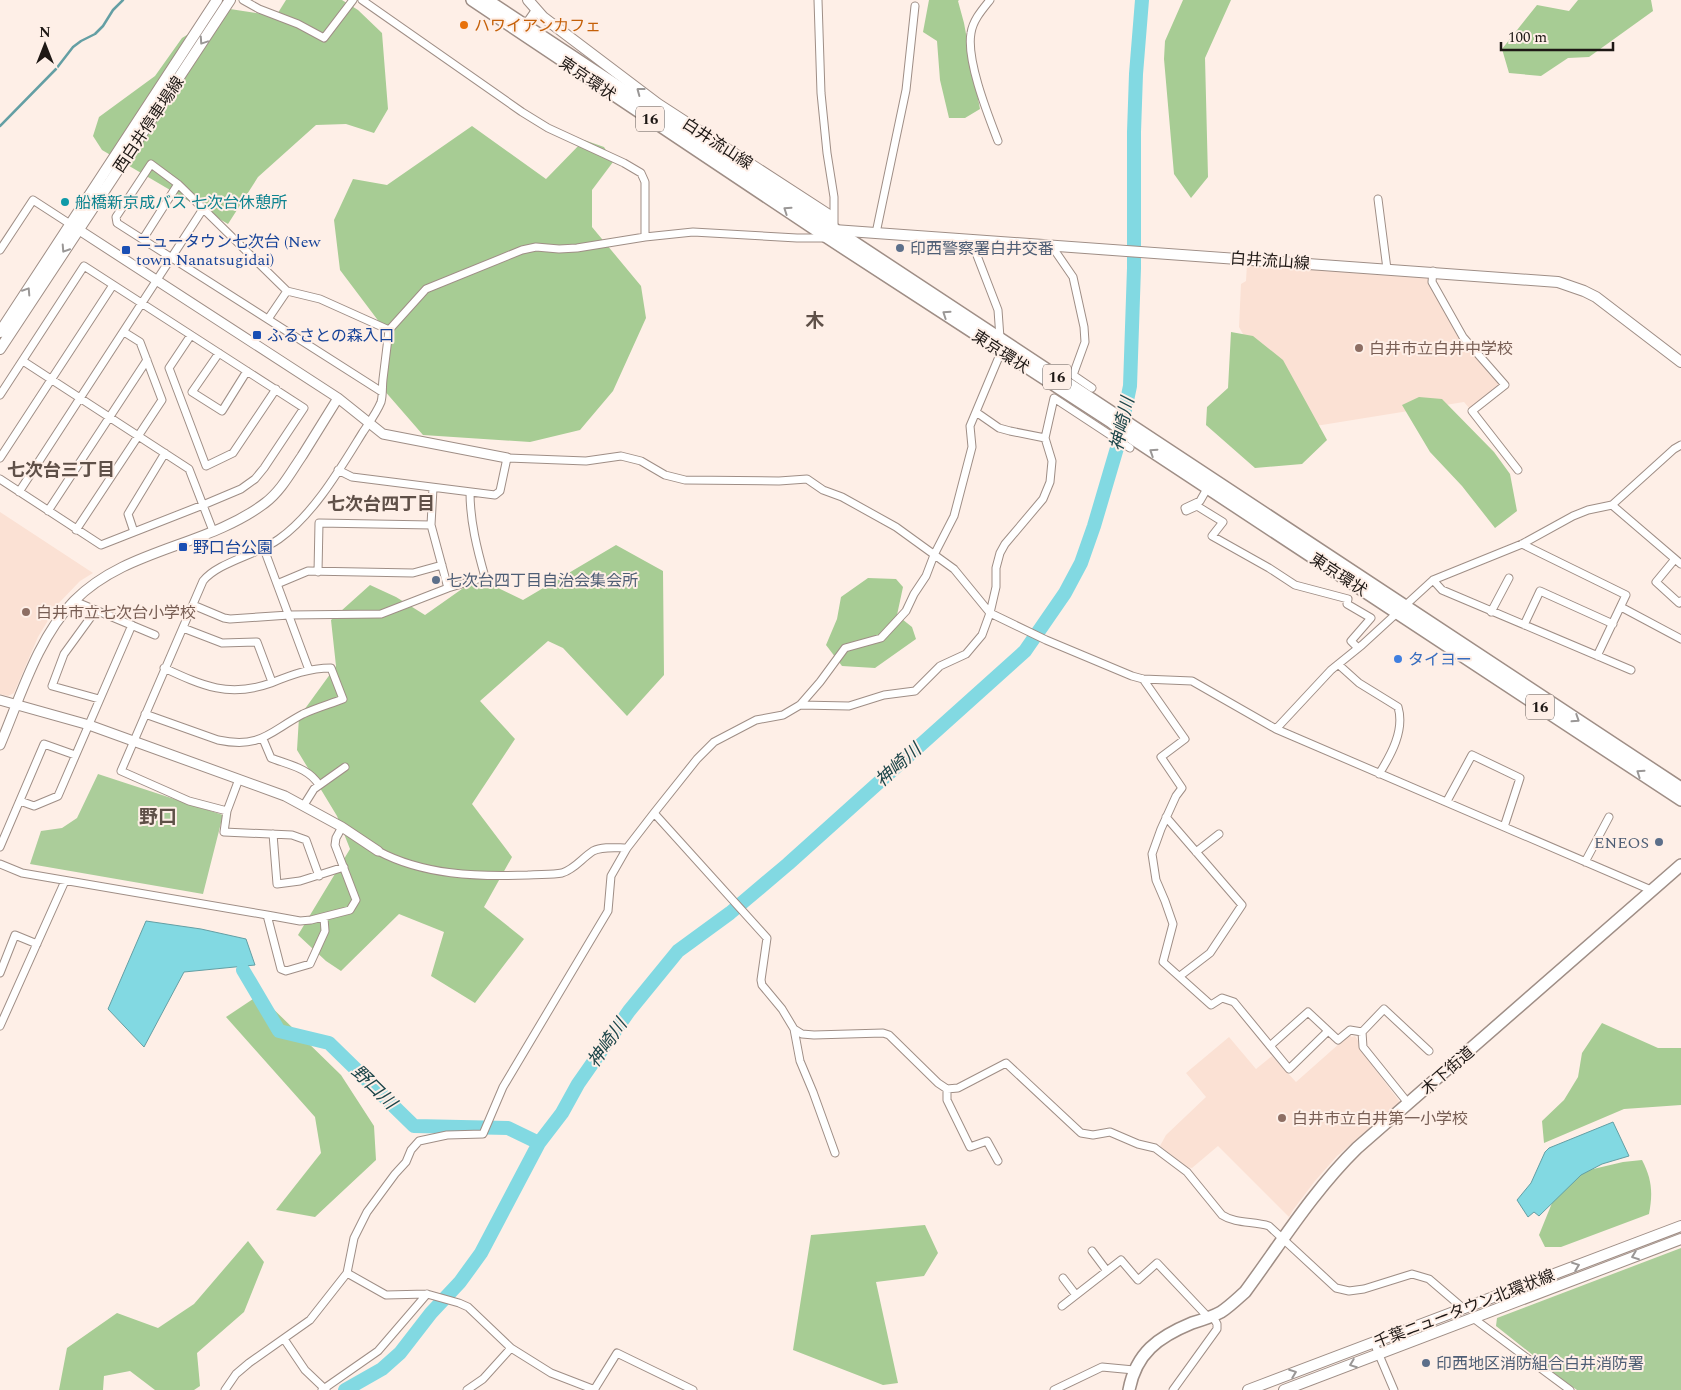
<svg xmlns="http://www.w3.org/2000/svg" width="1681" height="1390" viewBox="0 0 1681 1390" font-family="Spectral,'Noto Sans JP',serif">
<rect width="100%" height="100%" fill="#feefe7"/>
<path fill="#fbe1d4" d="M1247,264L1429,276V282L1457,335L1502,385L1470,409L1464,402L1297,429L1239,327L1241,284L1246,281Z
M0,512L93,573L80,581L58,604L38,637L14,693L8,696L0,694Z
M1349,1035L1352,1037L1355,1036L1359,1042V1048L1400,1102L1337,1156L1315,1181L1293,1210L1289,1217L1218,1146L1192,1168L1187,1167L1160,1146L1166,1135L1206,1097L1186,1073L1229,1037L1256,1069L1272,1056L1296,1082Z"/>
<path fill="#abcd9a" d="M98,774L223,815L203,894L30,864L41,831L62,828L77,818Z
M1681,1248V1390H1577L1533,1359L1534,1356L1496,1326L1497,1318Z"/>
<path fill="#a7cc94" d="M286,0H342L358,10L382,33L388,109L374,133L346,124L316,125L258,177L228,224L102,150L93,136L99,117L155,76L182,38L230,9L276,16Z
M929,0H959L958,1L964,23L980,109L965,118H949L940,80L937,41L923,32Z
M1183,0H1231L1205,58L1208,177L1191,198L1174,174L1164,59L1165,41Z
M1578,0H1651L1653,11L1589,57L1568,58L1541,76L1509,73L1502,49L1537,5L1569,11Z
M472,126L546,179L584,140L604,147L613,162L592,190V227L641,286L646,318L613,391L580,430L530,442L423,435L383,389L389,335L340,270L334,220L353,179L387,185Z
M1231,332L1253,336L1283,360L1327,440L1302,464L1255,468L1206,425L1207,407L1228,388Z
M1419,397L1442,399L1494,452L1510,474L1517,511L1495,528L1462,486L1430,452L1402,405Z
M616,545L663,571L664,675L627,716L563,648L548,641L480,701L515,739L472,804L512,857L484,907L524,939L475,1003L431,976L444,932L399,914L341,971L326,961L298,935L350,849L337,816L297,750L299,717L336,666L331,620L370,585L396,597L425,615L469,584L492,585L523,600Z
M868,578L896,579L903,587L897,615L912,627L916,639L875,668L842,666L826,645L837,619L841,597Z
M259,995L341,1075L374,1126L376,1160L315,1217L276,1210L321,1153L315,1117L226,1017Z
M1602,1023L1658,1048H1681V1105L1624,1109L1544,1143L1542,1121L1564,1100L1578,1077L1582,1053Z
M1642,1160C1652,1179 1653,1193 1649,1214L1561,1247H1545L1539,1235L1552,1203L1572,1174L1623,1162Z
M925,1225L938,1253L924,1276L876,1282L898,1383L883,1385L793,1350L811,1235Z
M248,1241L264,1262L244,1312L197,1353L200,1386L194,1390H155L130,1371L104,1376L103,1390H59L67,1348L117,1313L158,1328L194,1304Z"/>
<path fill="#82d9e2" stroke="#649fa4" d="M146,921L201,929L246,939L255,965L184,972L144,1047L108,1009Z
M1613,1122L1629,1156L1602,1164L1581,1175L1539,1216L1534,1212L1528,1217L1517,1200L1531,1183L1545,1152L1549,1148Z"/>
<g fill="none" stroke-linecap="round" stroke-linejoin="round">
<path stroke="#649fa4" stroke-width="2.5" d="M0,126L56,69L73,47L81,41L95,34L103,26L113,10L123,0"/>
<path stroke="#82d9e2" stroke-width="14" d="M243,970L279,1031L329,1043L414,1126L508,1128L539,1143
M345,1390L382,1369L400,1353L431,1313L460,1282L481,1253L539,1143L562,1113L578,1084L629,1011L678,951L730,913L788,864L1025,651L1065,593L1081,563L1094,526L1117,448L1130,386L1134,268V132L1136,74L1142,0"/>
<defs>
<path id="minor" d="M243,0L259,9L298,24L324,38L353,0
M362,0L522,112L548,128L624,163L641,173L645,182V237
M818,0L821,93L827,153L834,197V224
M990,0C982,10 973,20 971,33C966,60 988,115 998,141
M1378,199L1387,269
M876,233L906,90L915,6
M941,238V246H945V238
M143,239L178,184
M1051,245L1073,277L1084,327L1085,342L1073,375L1092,388
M0,250L33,200L70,224
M1433,271L1432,282L1463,337L1505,385L1472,411L1518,470
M268,319L287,291
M389,330L426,289L522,250L536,247L559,249L577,248L645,237L693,232L797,238H825
M191,335L169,368L206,466L233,453L276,389
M219,353L192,392L222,411L247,371
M23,361L189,469L213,531
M0,395L84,266L304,408L264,468L255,479L241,489L203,505L101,545L0,479
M976,412L999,428L1010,431L1045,438
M0,458L113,285
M338,470L352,477L495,495L500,491L507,458L586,461L621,456L641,461L665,475L685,480L779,481L807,479L823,490L842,497L896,527L954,569L990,613L1046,640L1132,676L1143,679L1192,681L1276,729L1651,890
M1208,487L1200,501L1185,508L1186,511L1197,506L1223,522L1212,536L1269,568L1295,585L1348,599L1347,604L1371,618L1351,641L1358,648
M433,488L431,525L448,588
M19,492L203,209
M1612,505L1681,564
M48,511L147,360
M76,530L162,400L140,342L124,332
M134,532L128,514L165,453
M1522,544L1626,595L1597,656
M264,549L309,670
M1675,559L1656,582L1679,603L1681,601
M318,572L319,523L431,525
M1433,580L1442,590L1631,670
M277,584L308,571L413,573L442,565
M74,601L155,635
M193,605L224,618L230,619L289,615L381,614L448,588L485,577C477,549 470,521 470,492
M1621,607L1681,639
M96,610L64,654L52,686L99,699
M1491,612L1509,578
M1524,625L1540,591L1613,624
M183,628L222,643L257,642L272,682
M1339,665L1359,683L1398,707C1405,730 1391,755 1379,774
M1143,679L1185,739L1161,757L1182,788L1176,796L1161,829L1152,854L1156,880L1165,901L1173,924L1163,962L1211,1005L1222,998L1234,1002L1289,1069L1328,1031
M800,705L849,706L884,695L915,691L940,666L966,654L982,635L990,613L996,587V568L1000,553L1005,544L1043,499L1050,482L1052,461L1045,438L1054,398L1130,448
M145,714L218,740C261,749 269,732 303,714C316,708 330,704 343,699L331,668C309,668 291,675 271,683C229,698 203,686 164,668
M1276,729L1331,670L1362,645L1433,580L1522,544L1573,516L1588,510L1612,505L1674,449L1681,445
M263,739L271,758C289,765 309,768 319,785
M239,779L227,811L224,832L292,835L306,840L319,876
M20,801L34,806L58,796L132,625
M1447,801L1472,755L1520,778L1504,827
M304,805L314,789L345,767
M227,811L189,801L121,771L203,581C218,562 257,555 279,539C314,514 340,469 363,432C369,423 377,412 381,402C383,395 382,387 383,379C385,363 387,347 389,330L320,299L287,291L178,184L151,164L116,217L117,223L382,392
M654,813L767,938L761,980L762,985L782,1009L794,1029L802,1034L814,1035L883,1033L889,1035L938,1083L947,1089L958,1088L1006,1063L1081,1133L1093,1135L1110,1132L1138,1144L1155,1148L1187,1172L1222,1215C1236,1224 1253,1221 1269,1226L1336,1288L1349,1291L1364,1289L1412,1274L1429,1279L1464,1309
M1166,817L1242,905L1210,953L1180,976
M273,834L277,884L300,881L344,867
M0,847L44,744L75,755
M378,851C423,875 477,877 528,875C539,874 552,875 562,873C575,869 582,858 593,851C603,846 617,848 627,848
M1196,852L1219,834
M1585,862L1609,817
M0,864L22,873L267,915L300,921L311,920L350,910L356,900L335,845L336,838L342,827
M267,915L281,969L286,971L310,964L325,931L324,918
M0,973L15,935L37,944
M0,1026L65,881
M794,1029L800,1061L813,1092L835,1153
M1362,1032L1384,1009L1429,1051
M1270,1046L1308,1012L1338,1040L1350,1030L1362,1032L1363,1047L1408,1103
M947,1089V1100L970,1147L987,1141L998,1161
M1092,1251L1107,1271
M347,1273L386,1295L427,1294L459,1303L468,1307L511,1348L551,1373L595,1390
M1063,1278L1076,1295
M1062,1306L1121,1260L1138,1280L1157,1263L1208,1317
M1473,1318L1570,1390
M284,1339L305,1370L326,1390
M1374,1343L1394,1390
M225,1390L236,1374L249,1363L310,1320L347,1273L354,1238L367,1212L395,1174L406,1162L411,1150L419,1141L447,1135L483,1134L503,1087L608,911L611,876L627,848L654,813L697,759L714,742L756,720L783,715L800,705L820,682L845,648L881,638L906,611L914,594L926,576L934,555L954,516L972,447L970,426L1001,352L998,310L971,240
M322,1390L378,1351L427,1294
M467,1390L483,1379L511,1348
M594,1390L617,1353L693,1390
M1054,1390L1102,1367L1134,1370
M1173,1390L1217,1329V1324L1212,1315"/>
<path id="tertiary" d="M522,31L536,11
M73,226L338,398L383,434L507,458
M0,700L89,725L285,796L342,827L378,851
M0,745C20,698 38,637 74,601C126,548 207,547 265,503C281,491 291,472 302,456C314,437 326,417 338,398"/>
<path id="secondary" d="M528,0L543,17L658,104L829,215L834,230
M834,230L1558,282L1584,291L1596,297L1681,362
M0,332L217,0
M0,349L230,0
M1248,1390L1681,1226
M1284,1390L1681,1239"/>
<path id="primary" d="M1129,1390C1136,1353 1158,1337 1192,1323C1202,1320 1212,1317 1221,1312C1230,1306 1237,1299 1245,1292C1281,1243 1314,1190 1357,1148L1681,865"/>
<path id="trunk" d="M472,0L828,238L1111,422L1133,439L1681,800
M487,0L1681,788"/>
</defs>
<use href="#minor" stroke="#9f8e86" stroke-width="9"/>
<use href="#tertiary" stroke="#9f8e86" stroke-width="11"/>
<use href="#secondary" stroke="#9f8e86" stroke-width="12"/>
<use href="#primary" stroke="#9f8e86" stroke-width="14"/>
<use href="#trunk" stroke="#9f8e86" stroke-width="14"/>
<use href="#minor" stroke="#fff" stroke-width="7"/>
<use href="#tertiary" stroke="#fff" stroke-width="9"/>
<use href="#secondary" stroke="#fff" stroke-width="10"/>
<use href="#primary" stroke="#fff" stroke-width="11"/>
<use href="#trunk" stroke="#fff" stroke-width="11"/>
</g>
<defs><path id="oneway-chevron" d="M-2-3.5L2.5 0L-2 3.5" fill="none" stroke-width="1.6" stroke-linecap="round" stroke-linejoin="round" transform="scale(1.25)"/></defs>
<g stroke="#9a9796">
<use href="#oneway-chevron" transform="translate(203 41) rotate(124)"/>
<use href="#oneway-chevron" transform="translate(640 91) rotate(-143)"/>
<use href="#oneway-chevron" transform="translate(787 210) rotate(-146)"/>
<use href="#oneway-chevron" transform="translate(65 249) rotate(123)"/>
<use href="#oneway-chevron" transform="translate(27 291) rotate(-57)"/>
<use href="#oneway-chevron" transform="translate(946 314) rotate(-146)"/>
<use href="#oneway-chevron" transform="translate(1153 452) rotate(-147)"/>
<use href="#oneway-chevron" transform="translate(1576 719) rotate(33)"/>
<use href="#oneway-chevron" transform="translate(1640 773) rotate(-146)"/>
<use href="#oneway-chevron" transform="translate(1635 1256) rotate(159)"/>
<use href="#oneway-chevron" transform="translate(1576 1266) rotate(-21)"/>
<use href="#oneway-chevron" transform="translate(1353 1364) rotate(159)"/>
<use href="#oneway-chevron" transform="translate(1293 1373) rotate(-21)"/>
</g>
<circle fill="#e8710a" stroke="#feefe7" stroke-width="2" cx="464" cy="25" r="5"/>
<circle fill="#0f9aa8" stroke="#feefe7" stroke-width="2" cx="65" cy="202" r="5"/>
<g fill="#5c6f8a" stroke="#feefe7" stroke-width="2">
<circle cx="900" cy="248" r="5"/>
<circle cx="436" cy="580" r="5"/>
<circle cx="1659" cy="842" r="5"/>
<circle cx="1426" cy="1363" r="5"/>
</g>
<g fill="#1a4fb4" stroke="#feefe7" stroke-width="2">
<rect x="121" y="245" width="10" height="10" rx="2.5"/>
<rect x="252" y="330" width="10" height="10" rx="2.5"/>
<rect x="178" y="542" width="10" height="10" rx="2.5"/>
</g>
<g fill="#8d6e63" stroke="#feefe7" stroke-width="2">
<circle cx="1359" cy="348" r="5"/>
<circle cx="26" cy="612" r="5"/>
<circle cx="1282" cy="1118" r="5"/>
</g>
<circle fill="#3f7fe0" stroke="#feefe7" stroke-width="2" cx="1398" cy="659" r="5"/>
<g text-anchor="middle" stroke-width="4" stroke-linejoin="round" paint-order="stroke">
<g fill="#feefe7" stroke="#615854" stroke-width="1">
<rect x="636" y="106.5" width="28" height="25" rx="4"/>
<rect x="1043" y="364.5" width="28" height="25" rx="4"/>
<rect x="1526" y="694.5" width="28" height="25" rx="4"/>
</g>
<g font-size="15" font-weight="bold" fill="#1e1815">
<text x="650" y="124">16</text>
<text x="1057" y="382">16</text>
<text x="1540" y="712">16</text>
</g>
<g font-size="16" fill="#c56008" stroke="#feefe7" text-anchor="start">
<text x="474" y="31">ハワイアンカフェ</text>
</g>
<g font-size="16" fill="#1e1815" stroke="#feefe7">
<text transform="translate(588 78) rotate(34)" y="6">東京環状</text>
<text transform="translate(148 124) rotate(-56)" y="6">西白井停車場線</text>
<text transform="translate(718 143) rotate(33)" y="6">白井流山線</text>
<text transform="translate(1270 260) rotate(4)" y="6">白井流山線</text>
<text transform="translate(1001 351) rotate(33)" y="6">東京環状</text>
<text transform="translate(1339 574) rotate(33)" y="6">東京環状</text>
<text transform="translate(1447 1070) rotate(-41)" y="6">木下街道</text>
<text transform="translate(1464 1308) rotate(-21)" y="6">千葉ニュータウン北環状線</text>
</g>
<g font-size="16" fill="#0d838f" stroke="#feefe7" text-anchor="start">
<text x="75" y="208">船橋新京成バス 七次台休憩所</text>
</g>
<g font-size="16" fill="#164399" stroke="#feefe7" text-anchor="start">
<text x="136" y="247">ニュータウン七次台 (New<tspan x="136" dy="18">town Nanatsugidai)</tspan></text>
<text x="267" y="341">ふるさとの森入口</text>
<text x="193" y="553">野口台公園</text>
</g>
<g font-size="16" fill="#4e5e75" stroke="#feefe7" text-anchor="start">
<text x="910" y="254">印西警察署白井交番</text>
<text x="446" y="586">七次台四丁目自治会集会所</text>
<text x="1649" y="848" text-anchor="end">ENEOS</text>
<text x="1436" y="1369">印西地区消防組合白井消防署</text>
</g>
<g font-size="16" fill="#785e54" stroke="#feefe7" text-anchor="start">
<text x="1369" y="354">白井市立白井中学校</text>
<text x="36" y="618">白井市立七次台小学校</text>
<text x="1292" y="1124">白井市立白井第一小学校</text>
</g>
<g font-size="16" fill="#366cbe" stroke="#feefe7" text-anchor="start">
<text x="1408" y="665">タイヨー</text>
</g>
<g font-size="18" font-style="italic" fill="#1c4549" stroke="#feefe7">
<text transform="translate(1122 424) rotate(-77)" y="6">神崎川</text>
<text transform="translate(898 765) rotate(-42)" y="6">神崎川</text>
<text transform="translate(607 1043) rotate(-55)" y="6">神崎川</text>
<text transform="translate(374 1087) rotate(44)" y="6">野口川</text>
</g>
<g font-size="18" font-weight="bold" fill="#5f5048" stroke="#feefe7">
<text x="61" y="476">七次台三丁目</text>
<text x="381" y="510">七次台四丁目</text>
</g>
<g font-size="19" font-weight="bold" fill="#5f5048" stroke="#feefe7">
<text x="815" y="327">木</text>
<text x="158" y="823">野口</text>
</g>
</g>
<g transform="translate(45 45)" stroke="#feefe7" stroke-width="4" paint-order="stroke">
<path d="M0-4L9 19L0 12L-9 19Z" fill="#1e1815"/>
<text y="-8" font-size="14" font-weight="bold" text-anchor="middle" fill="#1e1815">N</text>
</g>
<path d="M1501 42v8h112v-8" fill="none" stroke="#1e1815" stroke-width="2.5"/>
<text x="1508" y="42" font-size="15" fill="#1e1815" stroke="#feefe7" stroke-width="4" paint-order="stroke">100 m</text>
</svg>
